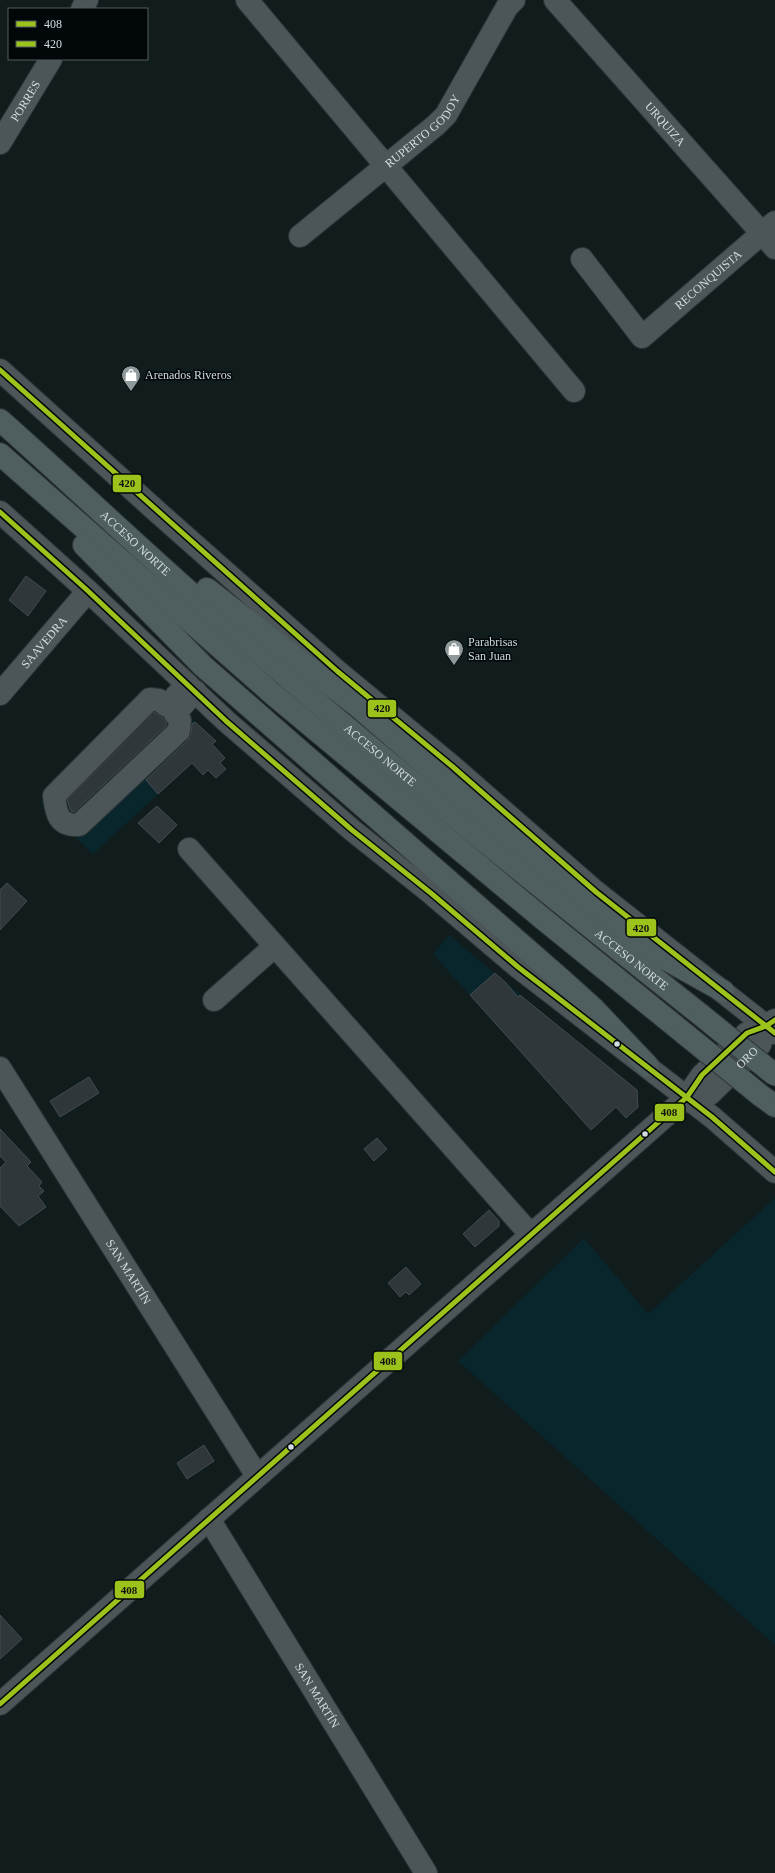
<svg xmlns="http://www.w3.org/2000/svg" width="775" height="1873" viewBox="0 0 775 1873" font-family="Georgia,serif">
<rect width="100%" height="100%" fill="#111c1d"/>
<path fill="#09262c" d="M155,686L216,741L93,854L40,803Z
M449,935L582,1046L545,1079L433,954Z
M775,1198V1645L458,1361L584,1238L648,1314Z"/>
<path fill="#2f373a" stroke="#444b4e" d="M26,576L46,591L28,616L9,600Z
M154,712L163,718L167,725L74,812L71,811L67,800Z
M195,722L216,741L212,744L225,758L220,763L226,769L216,778L208,770L203,775L192,763L158,794L146,780L188,740L191,733L192,724Z
M157,806L177,825L159,843L138,823Z
M7,883L27,901L0,930V890Z
M495,973L505,982L518,997L520,995L637,1090L638,1107L626,1118L616,1107L591,1130L470,995Z
M89,1077L99,1093L60,1117L50,1101Z
M0,1129L31,1162L27,1166L42,1182L39,1186L44,1191L38,1196L46,1207L19,1226L0,1206V1168L6,1162L0,1156Z
M377,1138L387,1149L374,1161L364,1149Z
M489,1210L499,1221V1226L475,1247L463,1234Z
M406,1267L421,1284L409,1295L406,1292L400,1297L388,1283Z
M204,1445L214,1461L187,1479L177,1463Z
M0,1615L22,1639L0,1659Z"/>
<g fill="none" stroke-linecap="round" stroke-linejoin="round">
<defs>
<g id="minor">
<path d="M247,0L574,391"/>
<path id="s1" d="M555,0L775,248"/>
<path d="M82,9L87,0"/>
<path id="s2" d="M0,143L51,59"/>
<path id="s3" d="M300,236L436,125L446,115L507,7L514,0"/>
<path id="s4" d="M582,259L642,337L775,222"/>
<path d="M0,370L153,508L337,671L453,767L596,892L775,1033"/>
<path d="M0,512L88,591L226,721L352,830L432,894L518,967L712,1117L775,1172"/>
<path d="M187,684L167,706L159,700L150,699L54,796C56,813 58,826 79,825L179,731L180,720L175,714L195,691"/>
<path id="s5" d="M0,694L88,591"/>
<path d="M189,849L531,1235"/>
<path d="M214,1000L275,946"/>
<path id="s6" d="M0,1068L257,1476"/>
<path id="s7" d="M687,1097L710,1094L760,1045L766,1026"/>
<path id="s8" d="M209,1519L426,1873"/>
<path d="M0,1704L687,1097L702,1075L747,1033L766,1026L775,1020"/>
</g>
<g id="highway">
<path id="s9" d="M0,420C71,483 140,549 212,612C371,751 536,884 701,1015"/>
<path d="M0,454L274,695L542,918L685,1034"/>
<path d="M84,545L203,666L562,980L594,1009L648,1066"/>
<path d="M207,589L355,704L476,808L651,951L723,991"/>
<path d="M760,1095L775,1106"/>
</g>
</defs>
<use href="#minor" stroke="#2e3537" stroke-width="24"/>
<use href="#highway" stroke="#2e3537" stroke-width="24"/>
<use href="#minor" stroke="#4c5557" stroke-width="22"/>
<use href="#highway" stroke="#4f5e5e" stroke-width="22"/>
<defs>
<path id="highway-bridge" d="M701,1015L775,1075
M685,1034L760,1095"/>
</defs>
<use href="#highway-bridge" stroke="#2e3537" stroke-width="24" stroke-linecap="butt"/>
<use href="#highway-bridge" stroke="#4f5e5e" stroke-width="22"/>
<defs>
<path id="bus-1" d="M0,1704L687,1097L702,1075L747,1033L766,1026L775,1020"/>
<path id="bus-2" d="M0,370L337,671L453,767L596,892L775,1033
M0,512L88,591L226,721L352,830L432,894L518,967L712,1117L775,1172"/>
</defs>
<use href="#bus-1" stroke="#020709" stroke-width="8"/>
<use href="#bus-2" stroke="#020709" stroke-width="8"/>
<use href="#bus-1" stroke="#9cc31c" stroke-width="5"/>
<use href="#bus-2" stroke="#9cc31c" stroke-width="5"/>
</g>
<defs>
<symbol id="shop-pin" viewBox="-11 -11 22 30"><path d="M0 17L-7.5 6A9.5 9.5 0 1 1 7.5 6Z" fill="#8e999c" stroke="#020709"/><path d="M-5-2.5h2.3a2.7 3.5 0 0 1 5.4 0H5L5.5 6h-11ZM-1.5-2.5h3a1.5 2.3 0 0 0-3 0Z" fill="#fff"/></symbol>
</defs>
<g fill-rule="evenodd">
<use href="#shop-pin" x="120" y="364" width="22" height="30"/>
<use href="#shop-pin" x="443" y="638" width="22" height="30"/>
</g>
<g fill="#d1dde0" stroke="#020709" stroke-width="1.5">
<circle cx="617" cy="1044" r="3.5"/>
<circle cx="645" cy="1134" r="3.5"/>
<circle cx="291" cy="1447" r="3.5"/>
</g>
<g text-anchor="middle" stroke-width="3" stroke-linejoin="round" paint-order="stroke">
<g font-size="12" fill="#d1dde0" stroke="#020709">
<text dy="4" stroke="none"><textPath href="#s2" startOffset="49">PORRES</textPath></text>
<text dy="4" stroke="none"><textPath href="#s1" startOffset="166">URQUIZA</textPath></text>
<text dy="4" stroke="none"><textPath href="#s3" startOffset="162">RUPERTO GODOY</textPath></text>
<text dy="4" stroke="none"><textPath href="#s4" startOffset="186">RECONQUISTA</textPath></text>
<text dy="4" stroke="none"><textPath href="#s9" startOffset="183">ACCESO NORTE</textPath></text>
<text dy="4" stroke="none"><textPath href="#s5" startOffset="68">SAAVEDRA</textPath></text>
<text dy="4" stroke="none"><textPath href="#s9" startOffset="507">ACCESO NORTE</textPath></text>
<text dy="4" stroke="none"><textPath href="#s9" startOffset="831">ACCESO NORTE</textPath></text>
<text dy="4" stroke="none"><textPath href="#s7" startOffset="75">ORO</textPath></text>
<text dy="4" stroke="none"><textPath href="#s6" startOffset="241">SAN MARTÍN</textPath></text>
<text dy="4" stroke="none"><textPath href="#s8" startOffset="207">SAN MARTÍN</textPath></text>
</g>
<g font-size="12" fill="#d1dde0" stroke="#020709" text-anchor="start">
<text x="145" y="379">Arenados Riveros</text>
<text x="468" y="646">Parabrisas<tspan x="468" dy="14">San Juan</tspan></text>
</g>
</g>
<g stroke="#020709" stroke-width="1.5">
<rect x="112" y="474" width="30" height="19" rx="4" fill="#9cc31c"/>
<rect x="367" y="699" width="30" height="19" rx="4" fill="#9cc31c"/>
<rect x="626" y="918" width="31" height="19" rx="4" fill="#9cc31c"/>
<rect x="654" y="1103" width="31" height="19" rx="4" fill="#9cc31c"/>
<rect x="373" y="1351" width="30" height="20" rx="4" fill="#9cc31c"/>
<rect x="114" y="1580" width="31" height="19" rx="4" fill="#9cc31c"/>
</g>
<g font-size="11" text-anchor="middle" font-weight="bold" fill="#111">
<text x="127" y="487">420</text>
<text x="382" y="712">420</text>
<text x="641" y="932">420</text>
<text x="669" y="1116">408</text>
<text x="388" y="1365">408</text>
<text x="129" y="1594">408</text>
</g>
<rect x="8" y="8" width="140" height="52" fill="#020709" stroke="#555d5f"/>
<rect x="16" y="21" width="20" height="6" fill="#9cc31c" stroke="#555d5f"/>
<text x="44" y="28" font-size="12" fill="#d1dde0">408</text>
<rect x="16" y="41" width="20" height="6" fill="#9cc31c" stroke="#555d5f"/>
<text x="44" y="48" font-size="12" fill="#d1dde0">420</text>
</svg>
